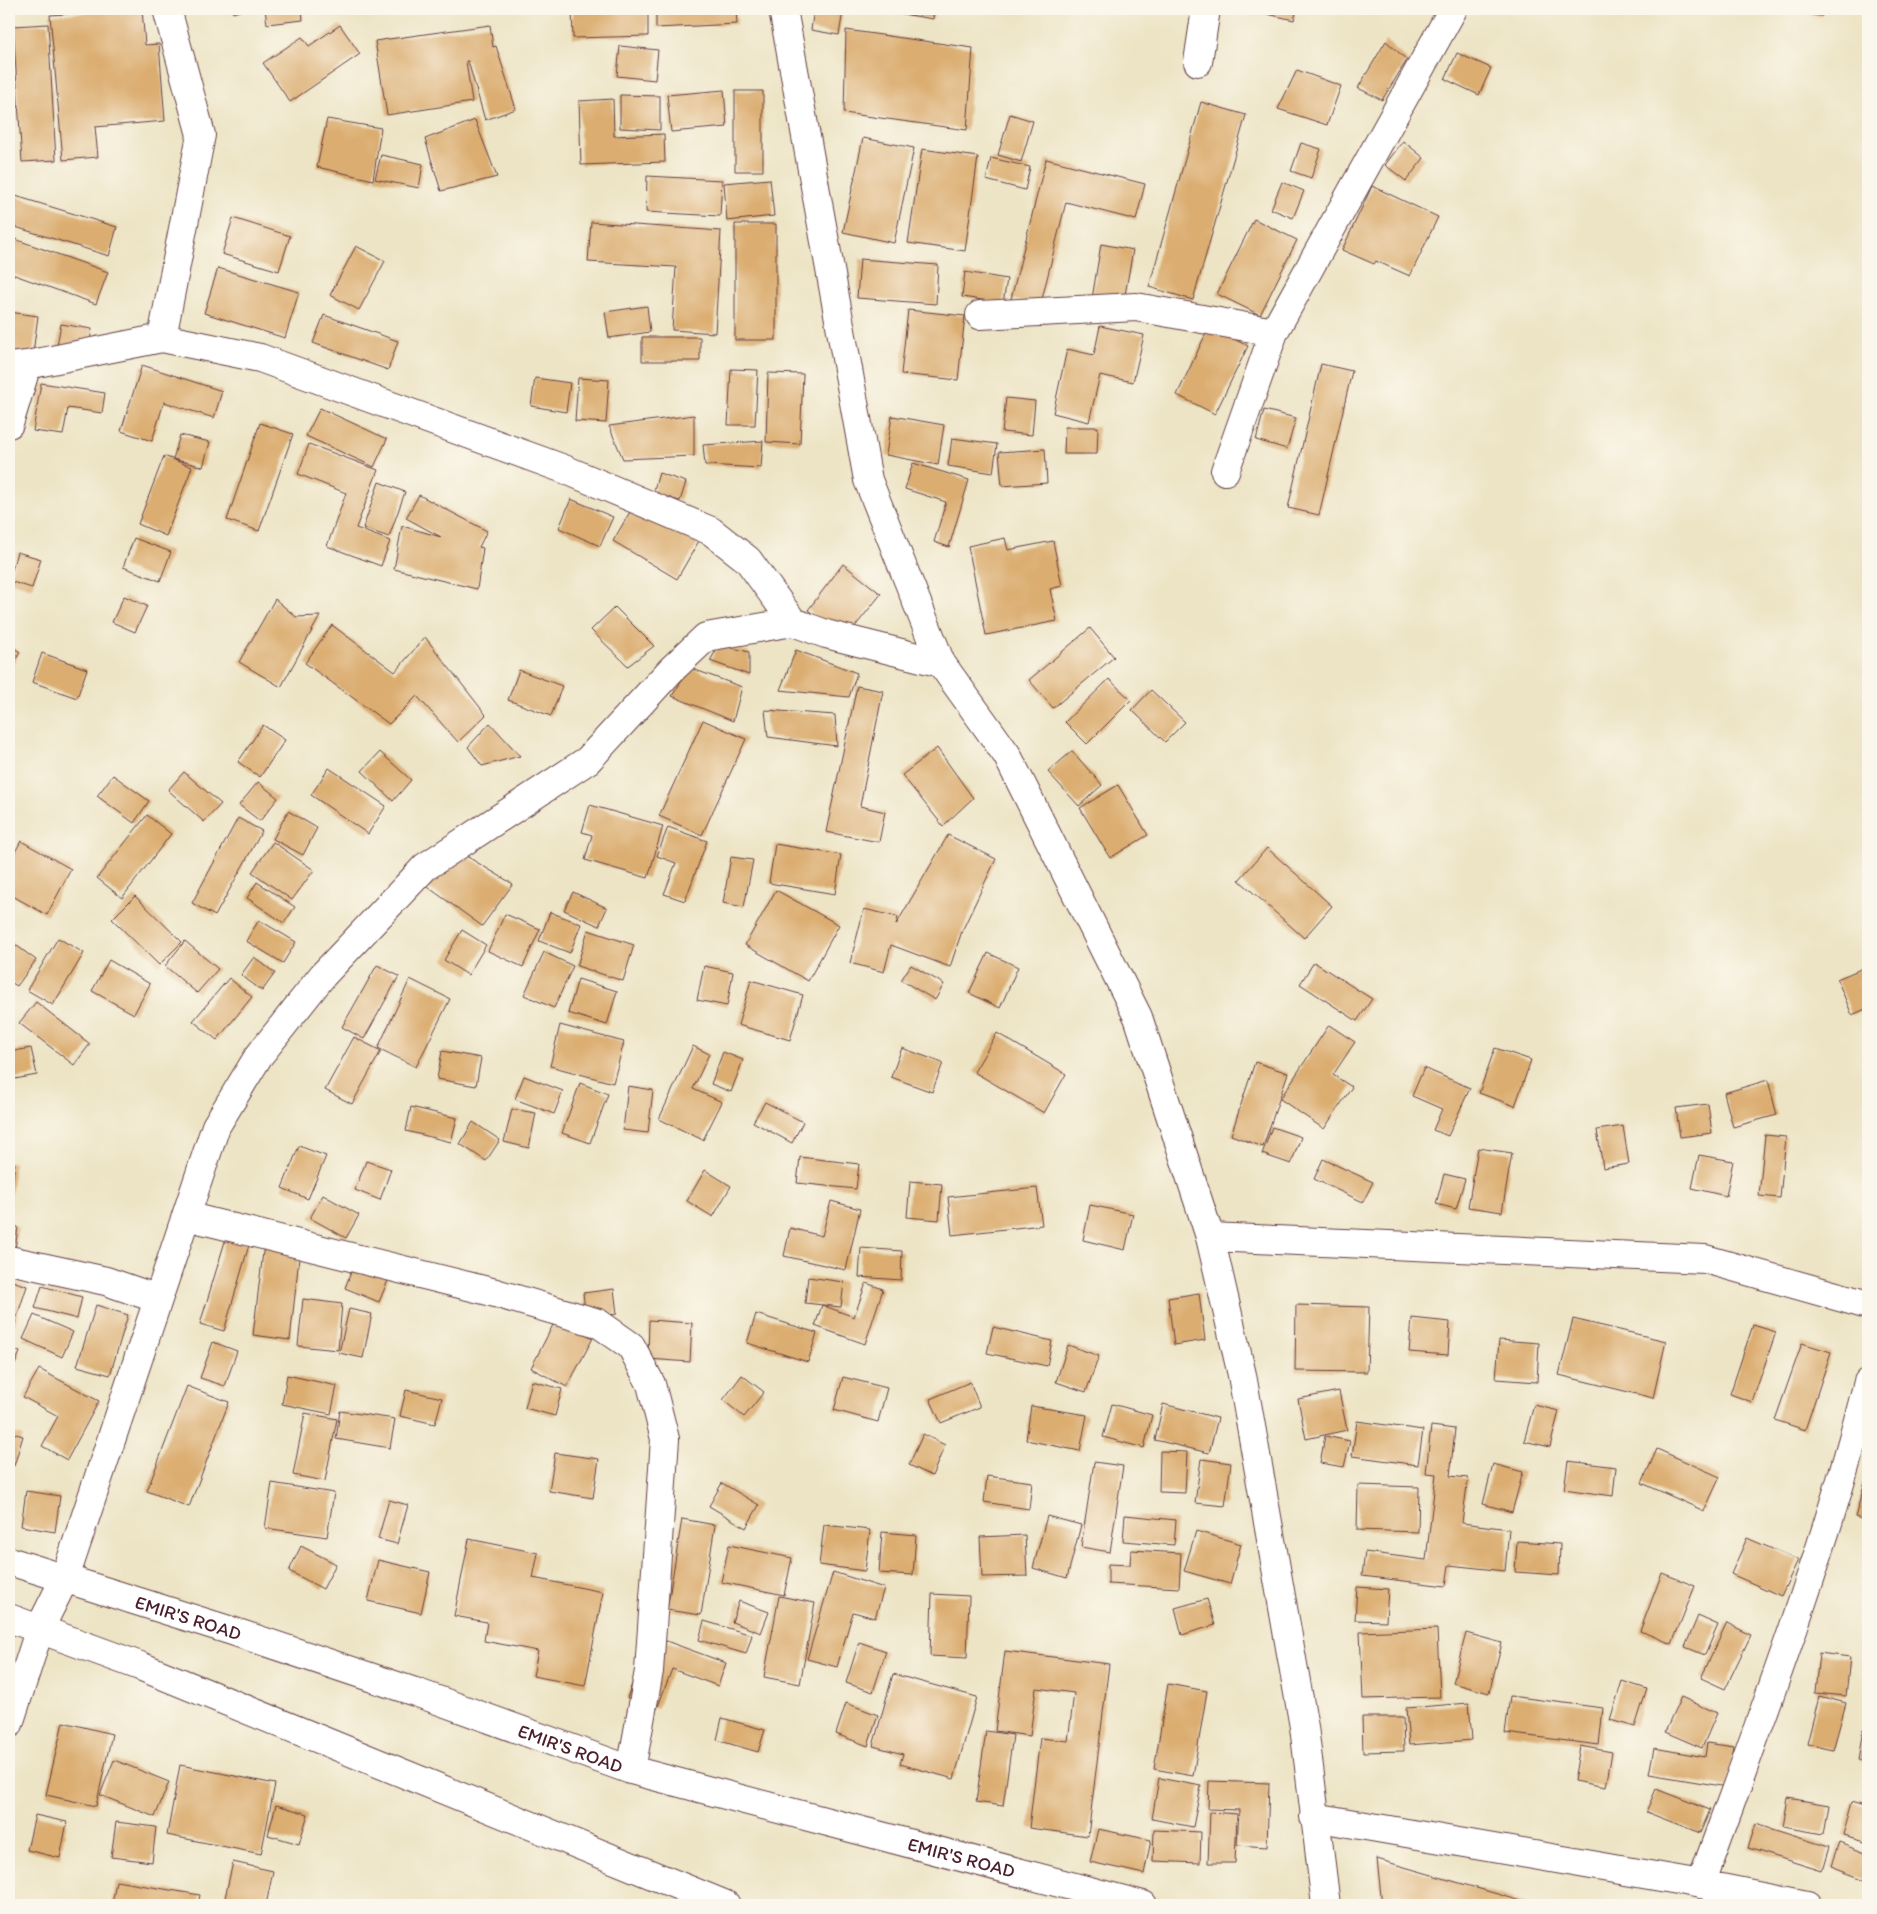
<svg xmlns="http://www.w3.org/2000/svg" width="1877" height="1914" viewBox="0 0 1877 1914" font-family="Itim,sans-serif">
<rect width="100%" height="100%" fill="#fbf7ec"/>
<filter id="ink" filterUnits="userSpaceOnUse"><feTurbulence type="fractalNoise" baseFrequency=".02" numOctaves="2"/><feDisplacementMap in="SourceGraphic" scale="10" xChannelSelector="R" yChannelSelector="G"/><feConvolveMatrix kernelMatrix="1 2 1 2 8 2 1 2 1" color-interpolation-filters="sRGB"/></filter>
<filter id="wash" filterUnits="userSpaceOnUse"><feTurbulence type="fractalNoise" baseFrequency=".0096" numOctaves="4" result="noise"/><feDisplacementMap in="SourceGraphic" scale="20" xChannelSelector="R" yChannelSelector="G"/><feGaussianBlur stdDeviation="1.12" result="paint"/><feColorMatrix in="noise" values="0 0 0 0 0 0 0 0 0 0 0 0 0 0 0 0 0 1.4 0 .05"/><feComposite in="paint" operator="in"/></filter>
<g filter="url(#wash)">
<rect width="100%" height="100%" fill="#ede4c5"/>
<g id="blocks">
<path fill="#dbad71" d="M135,9H142L145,45L159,44L165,121L95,127L98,157L63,160L50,15Z
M231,9H246L233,13Z
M265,9H302L303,20L267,24Z
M572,9H648V36L573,38Z
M656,9H736L737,24L656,28Z
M814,9L843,11L839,35L811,30Z
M891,9H934L933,19L890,12Z
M1264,9H1297L1294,20L1263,13Z
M1792,9H1823L1822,16L1791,12Z
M48,24L56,160L22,162L13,26Z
M340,25L360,54L290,102L263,63L302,37L309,46Z
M490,25L493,47L496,46L516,109L485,120L468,61H466L472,102L387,115L375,41Z
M846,30L973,48L967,130L844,113Z
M1386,41L1407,60L1382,100L1358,88Z
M620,46L658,50L655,80L617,76Z
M1457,53L1491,68L1479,95L1445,79Z
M1297,70L1341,86L1327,125L1278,109Z
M724,90L727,127L671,132L667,95Z
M735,91H763V171H735Z
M620,95L660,96V130L620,128Z
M613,99L614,136L664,134L665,162L581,165L579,101Z
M1201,102L1246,115L1193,300L1149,287Z
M1010,114L1033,121L1021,162L998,155Z
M327,119L381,128L373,180L317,167Z
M475,120L497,177L441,191L425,139Z
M863,138L914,148L894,243L843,232Z
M1403,141L1424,158L1406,181L1385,165Z
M1301,143L1321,149L1311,178L1291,171Z
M922,149L978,157L965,251L908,243Z
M381,155L423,164L419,188L375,179Z
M991,158L1030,167L1025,190L986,180Z
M1046,159L1145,184L1136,220L1066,202L1040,307L1011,299Z
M647,176L722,180L720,216L646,212Z
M770,179L774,216L727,221L724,183Z
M1282,182L1304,191L1293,218L1271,209Z
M1372,186L1438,217L1410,276L1376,261L1374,264L1342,250Z
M9,194L117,227L109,256L9,225Z
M233,218L290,236L279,271L222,254Z
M1254,219L1297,240L1260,315L1217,294Z
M591,222L721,231L715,333L672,330L676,267L588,262Z
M735,224H776V340H735Z
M9,237L108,272L96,304L9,273Z
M1101,244L1133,250L1121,317L1090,311Z
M356,246L385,261L359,310L330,295Z
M860,259L938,265L936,304L857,298Z
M218,268L299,292L285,338L204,313Z
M965,272L1007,279L1003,303L962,297Z
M647,306L650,332L609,338L605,312Z
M908,310L965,316L958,380L901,374Z
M9,312L38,316L32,360L9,356Z
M324,315L398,341L388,370L313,343Z
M61,324L92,329L87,357L56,351Z
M1100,326L1144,335L1133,382L1100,375L1089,422L1053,413L1067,349L1094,355Z
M1209,327L1248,346L1215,414L1177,395Z
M642,337H700V361H642Z
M1321,364L1352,371L1319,515L1288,508Z
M142,365L222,391L214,418L164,402L152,441L121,431Z
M731,369L758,370L755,425H728Z
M768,373L803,374L800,444L766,442Z
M535,378L570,383L566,412L531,406Z
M578,378L609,380L606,423L575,421Z
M41,383L105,393L102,413L68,408L63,435L33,431Z
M1006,398L1035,401L1032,435L1002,432Z
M320,408L387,439L374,467L306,436Z
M1264,410L1296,418L1287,449L1256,440Z
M694,415V456L623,459L609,426Z
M892,416L944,425L938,465L886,455Z
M260,423L293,434L259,531L227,520Z
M1065,427H1098L1097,454H1064Z
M180,435L210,442L203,467L173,459Z
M952,438L997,444L993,473L948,466Z
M763,441L761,468L705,465L703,445Z
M309,444L378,470L356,528L390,541L381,566L327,546L346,493L298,474Z
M1045,449L1047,483L1002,486L999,452Z
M164,456L192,467L166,536L138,524Z
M913,463L969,480L949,547L934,542L946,502L905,489Z
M659,473L686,482L680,501L653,493Z
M379,482L405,492L389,537L363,528Z
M419,495L487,531L479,547L483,548L477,589L394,569L402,526L441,537L406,518Z
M571,499L613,517L600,546L559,528Z
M634,505L700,539L677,579L613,541Z
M134,538L171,552L160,581L123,567Z
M1005,538L1008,550L1053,541L1062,586L1050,589L1057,621L986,635L968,546Z
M17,552L41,559L32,588L9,581Z
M843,564L881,594L845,639L808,610Z
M124,596L147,606L135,632L112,622Z
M275,599L296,617L320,616L281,687L239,662Z
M615,607L654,646L628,666L591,630Z
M332,625L395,672L425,637L486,715L458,742L417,696L389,724L305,663Z
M1090,628L1114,657L1053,708L1029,680Z
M9,645L20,652L9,672Z
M719,645L749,652V675L710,661Z
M796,650L857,673L849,697L780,690Z
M42,653L87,669L77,698L32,682Z
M690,668L742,687L733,721L672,696Z
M519,670L562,686L551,716L508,700Z
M1109,679L1131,700L1087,744L1065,722Z
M857,686L883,691L860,806L885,812L879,842L826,832Z
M1151,690L1185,722L1165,742L1132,710Z
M765,710L835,715L837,746L768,737Z
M703,720L746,739L702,835L659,816Z
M490,723L520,756L482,766L468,747Z
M263,725L285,740L260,777L238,762Z
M937,748L973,798L943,826L902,775Z
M1072,751L1102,785L1079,806L1048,772Z
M380,752L411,780L393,801L362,771Z
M329,768L386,806L368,834L311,795Z
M184,772L221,804L204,822L168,790Z
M113,775L149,801L134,823L97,796Z
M258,782L278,798L260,821L239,805Z
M1118,785L1148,835L1110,858L1080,808Z
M590,805L663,826L648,878L585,860L592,835L582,832Z
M288,811L317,828L303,855L273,839Z
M147,815L171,834L122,898L97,878Z
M238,818L262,831L215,916L192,903Z
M668,827L707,841L685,901L664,894L676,863L657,856Z
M948,835L996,859L962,931L950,967L891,945L884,972L850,963L864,909L898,917L896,925Z
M21,841L71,869L47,915L9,894V863Z
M273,842L314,870L292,900L252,872Z
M775,844L841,855L835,894L769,883Z
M1267,848L1332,906L1304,938L1239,880Z
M463,854L513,884L482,926L425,885Z
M731,857L753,860L744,907L723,903Z
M257,882L295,907L284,923L247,898Z
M776,890L839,925L808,981L745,945Z
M573,892L607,908L599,926L564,910Z
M135,896L182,942L159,965L112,919Z
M550,912L581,924L570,953L539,941Z
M505,914L540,929L523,967L488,951Z
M259,920L296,942L283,963L246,941Z
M462,930L486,945L468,975L444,960Z
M588,930L634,945L623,981L577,966Z
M58,938L84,953L53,1005L27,990Z
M9,940L36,960L17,986L9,981Z
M185,941L218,969L197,993L165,966Z
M544,952L573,966L554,1008L524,995Z
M988,953L1018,967L1000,1008L969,993Z
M254,957L275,973L262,991L241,975Z
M109,960L150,984L134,1014L92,991Z
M1314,962L1372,999L1357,1021L1300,984Z
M377,965L399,976L364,1039L342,1027Z
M911,965L944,984L935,1000L901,980Z
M704,966L733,972L727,1006L697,1000Z
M1868,966V1008L1852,1015L1837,979Z
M229,978L252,997L217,1040L193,1021Z
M410,979L450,999L416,1067L378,1048Z
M578,979L617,991L607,1025L568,1013Z
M751,980L803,995L790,1040L738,1025Z
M36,1002L90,1044L74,1065L19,1023Z
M560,1025L624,1042L613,1083L550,1066Z
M1329,1025L1355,1042L1333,1075L1352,1087L1324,1129L1280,1099Z
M997,1033L1066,1074L1044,1113L974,1072Z
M354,1037L381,1051L352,1104L325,1090Z
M693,1046L709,1054L693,1089L722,1102L703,1140L659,1119Z
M31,1048L37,1075L9,1080V1052Z
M902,1048L943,1063L932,1092L891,1077Z
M1495,1048L1531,1060L1515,1106L1479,1093Z
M442,1051L481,1058L476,1086L437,1079Z
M723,1052L743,1060L731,1092L711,1084Z
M1255,1062L1288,1073L1263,1147L1231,1135Z
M1424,1068L1470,1088L1448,1136L1433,1130L1442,1109L1412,1096Z
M524,1076L563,1091L554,1114L515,1099Z
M1768,1080L1777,1115L1733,1127L1724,1093Z
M580,1083L608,1094L590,1143L562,1133Z
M628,1086L653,1090L648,1133L623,1130Z
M765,1102L803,1122L792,1143L753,1122Z
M1708,1104L1712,1133L1680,1137L1676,1108Z
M411,1107L457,1118L451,1142L406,1131Z
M512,1109L536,1113L529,1148L504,1142Z
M473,1122L500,1140L486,1161L460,1144Z
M1623,1126L1629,1164L1603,1168L1597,1130Z
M1272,1127L1301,1137L1291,1164L1262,1154Z
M1765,1135L1786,1137L1780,1198L1759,1196Z
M299,1146L326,1156L308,1199L282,1188Z
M1478,1148L1512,1153L1502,1212L1468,1207Z
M1699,1155L1733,1161L1726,1196L1692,1188Z
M800,1157L859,1164L856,1189L797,1183Z
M1323,1159L1373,1182L1363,1202L1314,1179Z
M366,1161L391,1169L380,1200L355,1190Z
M9,1162L15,1163L10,1203L9,1202Z
M705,1170L731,1186L713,1217L687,1201Z
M1444,1174L1465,1179L1456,1209L1436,1204Z
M910,1181L942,1184L939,1220L907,1217Z
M1037,1188L1042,1225L952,1235L948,1197Z
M323,1195L359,1215L346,1238L310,1218Z
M831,1201L860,1209L846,1270L784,1256L790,1228L822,1236Z
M1090,1205L1133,1214L1125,1250L1083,1240Z
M9,1226L18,1227L14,1257H9Z
M226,1238L249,1245L224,1331L200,1324Z
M264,1244L300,1249L290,1340L253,1335Z
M861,1248L902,1251L901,1280L859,1277Z
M354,1264L389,1278L379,1302L345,1288Z
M808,1277L844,1282L841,1307L805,1303Z
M9,1280L27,1286L12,1332L9,1331Z
M866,1283L883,1289L865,1344L815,1326L822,1305L854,1317Z
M42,1286L82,1297L77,1319L35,1308Z
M614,1289L617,1314L586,1318L583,1293Z
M1199,1293L1205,1340L1174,1345L1168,1298Z
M303,1299L342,1304L338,1350L298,1346Z
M96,1305L128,1315L110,1375L77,1366Z
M1296,1305L1369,1307L1367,1372L1295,1371Z
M349,1309L372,1314L363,1358L339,1353Z
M756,1314L817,1333L808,1362L747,1343Z
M34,1315L73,1332L62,1357L23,1339Z
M1412,1318L1450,1322L1448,1355L1409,1352Z
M556,1319L593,1338L567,1387L531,1368Z
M1573,1319L1666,1341L1653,1398L1559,1375Z
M649,1320L692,1323L690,1362L648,1359Z
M1753,1325L1776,1332L1752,1402L1730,1394Z
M993,1327L1052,1341L1047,1366L987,1353Z
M1499,1340L1539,1343L1537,1382L1496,1379Z
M213,1342L237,1351L225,1386L200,1378Z
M1802,1343L1831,1352L1805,1430L1775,1420Z
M1068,1345L1099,1356L1086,1392L1056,1382Z
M9,1347L20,1352L9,1379Z
M39,1369L99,1401L67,1460L42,1446L58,1416L23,1397Z
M287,1375L337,1386L331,1414L282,1404Z
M742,1375L764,1392L744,1417L723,1400Z
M843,1377L887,1388L878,1422L834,1410Z
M532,1381L562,1389L555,1416L525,1408Z
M970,1382L980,1407L941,1423L930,1399Z
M187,1386L229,1402L189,1507L147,1491Z
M406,1390L442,1398L435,1424L400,1416Z
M1339,1391L1347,1430L1306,1439L1298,1399Z
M1112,1404L1152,1415L1144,1448L1103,1437Z
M1163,1404L1218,1418L1209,1453L1155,1440Z
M1534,1405L1559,1411L1550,1447L1524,1441Z
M1031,1406L1087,1415L1080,1451L1026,1440Z
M340,1411L395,1419L390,1448L336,1439Z
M305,1413L337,1419L325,1481L293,1475Z
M1357,1421L1423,1430L1418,1465L1352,1456Z
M1431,1426L1455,1429L1450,1476L1468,1478L1462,1523L1509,1529L1505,1571L1449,1565L1446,1586L1362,1576L1365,1552L1426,1560L1436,1474L1426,1473Z
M9,1432L23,1436L14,1466L9,1464Z
M923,1434L945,1445L932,1476L909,1465Z
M1325,1436L1350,1441L1344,1467L1320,1463Z
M1657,1449L1720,1477L1704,1511L1642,1483Z
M1160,1451L1187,1452L1185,1493L1159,1492Z
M555,1453L599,1459L593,1498L549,1491Z
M1201,1459L1231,1463L1225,1506L1195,1503Z
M1568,1461L1616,1467L1613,1496L1564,1489Z
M1094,1462L1123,1466L1110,1552L1081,1547Z
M1493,1464L1523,1472L1512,1512L1483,1504Z
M1868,1472V1521L1855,1517Z
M987,1476L1032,1482L1029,1509L984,1502Z
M272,1483L334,1493L327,1537L265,1528Z
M722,1483L759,1505L746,1528L709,1506Z
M1358,1485L1419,1487L1418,1532L1357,1530Z
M26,1491L60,1496L55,1532L21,1526Z
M389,1500L408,1505L397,1544L378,1539Z
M1125,1515L1176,1520L1174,1545L1123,1541Z
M1047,1516L1081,1525L1067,1578L1033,1568Z
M682,1519L715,1525L701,1615L667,1610Z
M824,1525L870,1530L865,1571L819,1565Z
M1196,1531L1241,1544L1230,1584L1184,1571Z
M882,1532L916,1535L913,1575L879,1573Z
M1025,1535L1027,1576L982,1577L980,1537Z
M1747,1538L1798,1560L1781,1596L1731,1574Z
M469,1539L538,1553L533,1578L603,1592L585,1686L533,1676L538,1651L484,1641L487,1622L454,1616Z
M1517,1541L1560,1544L1559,1575L1515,1572Z
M729,1545L792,1558L784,1595L721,1582Z
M301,1546L336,1564L323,1589L289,1571Z
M1131,1550L1181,1553L1179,1588L1108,1584V1564L1130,1565Z
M378,1560L430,1572L421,1613L368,1601Z
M833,1572L884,1588L875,1618L853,1612L837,1667L807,1659Z
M1662,1573L1695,1586L1672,1644L1640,1631Z
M1357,1587L1388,1589L1386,1621L1355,1620Z
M932,1594L969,1596L967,1658L930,1656Z
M779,1596L815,1603L800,1684L764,1677Z
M1207,1599L1215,1625L1182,1635L1175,1608Z
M739,1601L769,1612L761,1633L732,1622Z
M1698,1616L1718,1625L1705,1655L1685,1647Z
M704,1621L752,1635L746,1654L699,1640Z
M1727,1623L1751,1635L1725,1689L1701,1678Z
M1437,1629L1440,1697L1363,1699L1360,1632Z
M1466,1633L1502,1643L1489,1693L1453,1683Z
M650,1635L726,1663L718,1686L672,1669L657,1709L627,1698Z
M859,1642L886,1651L873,1692L846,1683Z
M1005,1651L1109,1664L1088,1836L1029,1828L1040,1738L1068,1741L1074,1693L1036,1688L1030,1736L995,1731Z
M1819,1653L1850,1657L1846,1696L1815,1693Z
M893,1674L977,1697L954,1779L900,1764L903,1754L873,1746Z
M1622,1681L1647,1689L1635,1727L1610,1720Z
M1168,1684L1207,1691L1193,1776L1154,1769Z
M1510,1696L1603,1708L1599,1745L1505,1733Z
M1819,1696L1846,1703L1833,1750L1807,1744Z
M1681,1697L1717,1713L1702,1748L1665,1732Z
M846,1703L878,1715L868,1746L836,1734Z
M1469,1703L1472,1740L1409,1745L1406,1708Z
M1362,1717H1403L1404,1751L1363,1752Z
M722,1718L765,1730L758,1752L717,1740Z
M63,1722L112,1734L96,1806L46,1795Z
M1864,1729L1868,1730V1762L1859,1761Z
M986,1731L1013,1735L1003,1806L976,1802Z
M1707,1743L1734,1747L1727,1787L1649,1774L1654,1748L1705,1757Z
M1580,1746L1612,1752L1606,1787L1574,1781Z
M114,1760L169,1782L155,1817L100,1795Z
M180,1765L275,1784L261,1854L167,1835Z
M1159,1778L1201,1786L1193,1827L1152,1819Z
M1209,1781L1269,1783L1267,1847L1237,1845L1239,1810L1208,1809Z
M1656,1789L1710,1810L1700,1833L1646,1812Z
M1788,1798L1829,1805L1824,1834L1783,1827Z
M1852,1802L1868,1807V1843L1843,1836Z
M276,1805L308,1814L299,1844L268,1835Z
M1210,1812L1237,1814L1235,1863H1208Z
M35,1815L67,1822L60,1858L27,1850Z
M116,1822L156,1827L152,1862L111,1857Z
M1756,1824L1829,1847L1822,1871L1748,1848Z
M1098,1829L1151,1840L1144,1874L1090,1862Z
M1154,1830L1201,1832L1200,1863L1153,1861Z
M1839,1843L1868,1854V1880L1831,1866Z
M1377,1859L1535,1905H1382Z
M233,1862L273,1871L266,1905H239L224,1902Z
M116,1881L200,1895L198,1905H112Z"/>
</g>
</g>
<g filter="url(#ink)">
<use href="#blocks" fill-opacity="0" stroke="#623d42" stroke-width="1"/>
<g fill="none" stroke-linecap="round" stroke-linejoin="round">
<defs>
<path id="street" d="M1198,62L1206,9
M980,315L1136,307L1274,332
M162,338L201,135L167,9
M9,367L27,365L162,338L260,358L564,469L711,531L748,560L793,622
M9,424L27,365
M1225,471L1274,332L1453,9
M186,1216L492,1292L598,1323L631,1346L651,1384L665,1439L649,1671L631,1770
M1210,1237L1705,1259L1868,1305
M9,1260L106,1281L158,1299
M9,1724L40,1628L65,1578L216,1126L258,1057L323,975L425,867L588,760L671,670L706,637L793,622L826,634L941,663
M1314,1817L1701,1884L1807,1905
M1701,1884C1761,1719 1825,1553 1868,1382"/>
<g id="secondary">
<path d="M783,9L868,480L941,663L1007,755L1138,1017L1210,1237L1242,1375L1304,1727L1326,1905"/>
<path id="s1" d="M9,1561L232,1631L418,1693L631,1770L1143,1905"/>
<path d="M9,1618L140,1666L726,1905"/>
</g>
</defs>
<use href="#street" stroke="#623d42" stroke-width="30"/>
<use href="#secondary" stroke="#623d42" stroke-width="30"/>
<use href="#street" stroke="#fff" stroke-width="28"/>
<use href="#secondary" stroke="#fff" stroke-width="28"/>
</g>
</g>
<g text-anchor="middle" stroke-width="4" stroke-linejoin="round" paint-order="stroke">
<g font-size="19" fill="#4a1f2b" stroke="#fbf7ec">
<text dy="7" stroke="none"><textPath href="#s1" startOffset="188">EMIR'S ROAD</textPath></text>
<text dy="7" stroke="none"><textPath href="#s1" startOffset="592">EMIR'S ROAD</textPath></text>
<text dy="7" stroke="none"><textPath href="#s1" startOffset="998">EMIR'S ROAD</textPath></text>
</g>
</g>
<rect width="1877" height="1914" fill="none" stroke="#fbf7ec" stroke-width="30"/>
</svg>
